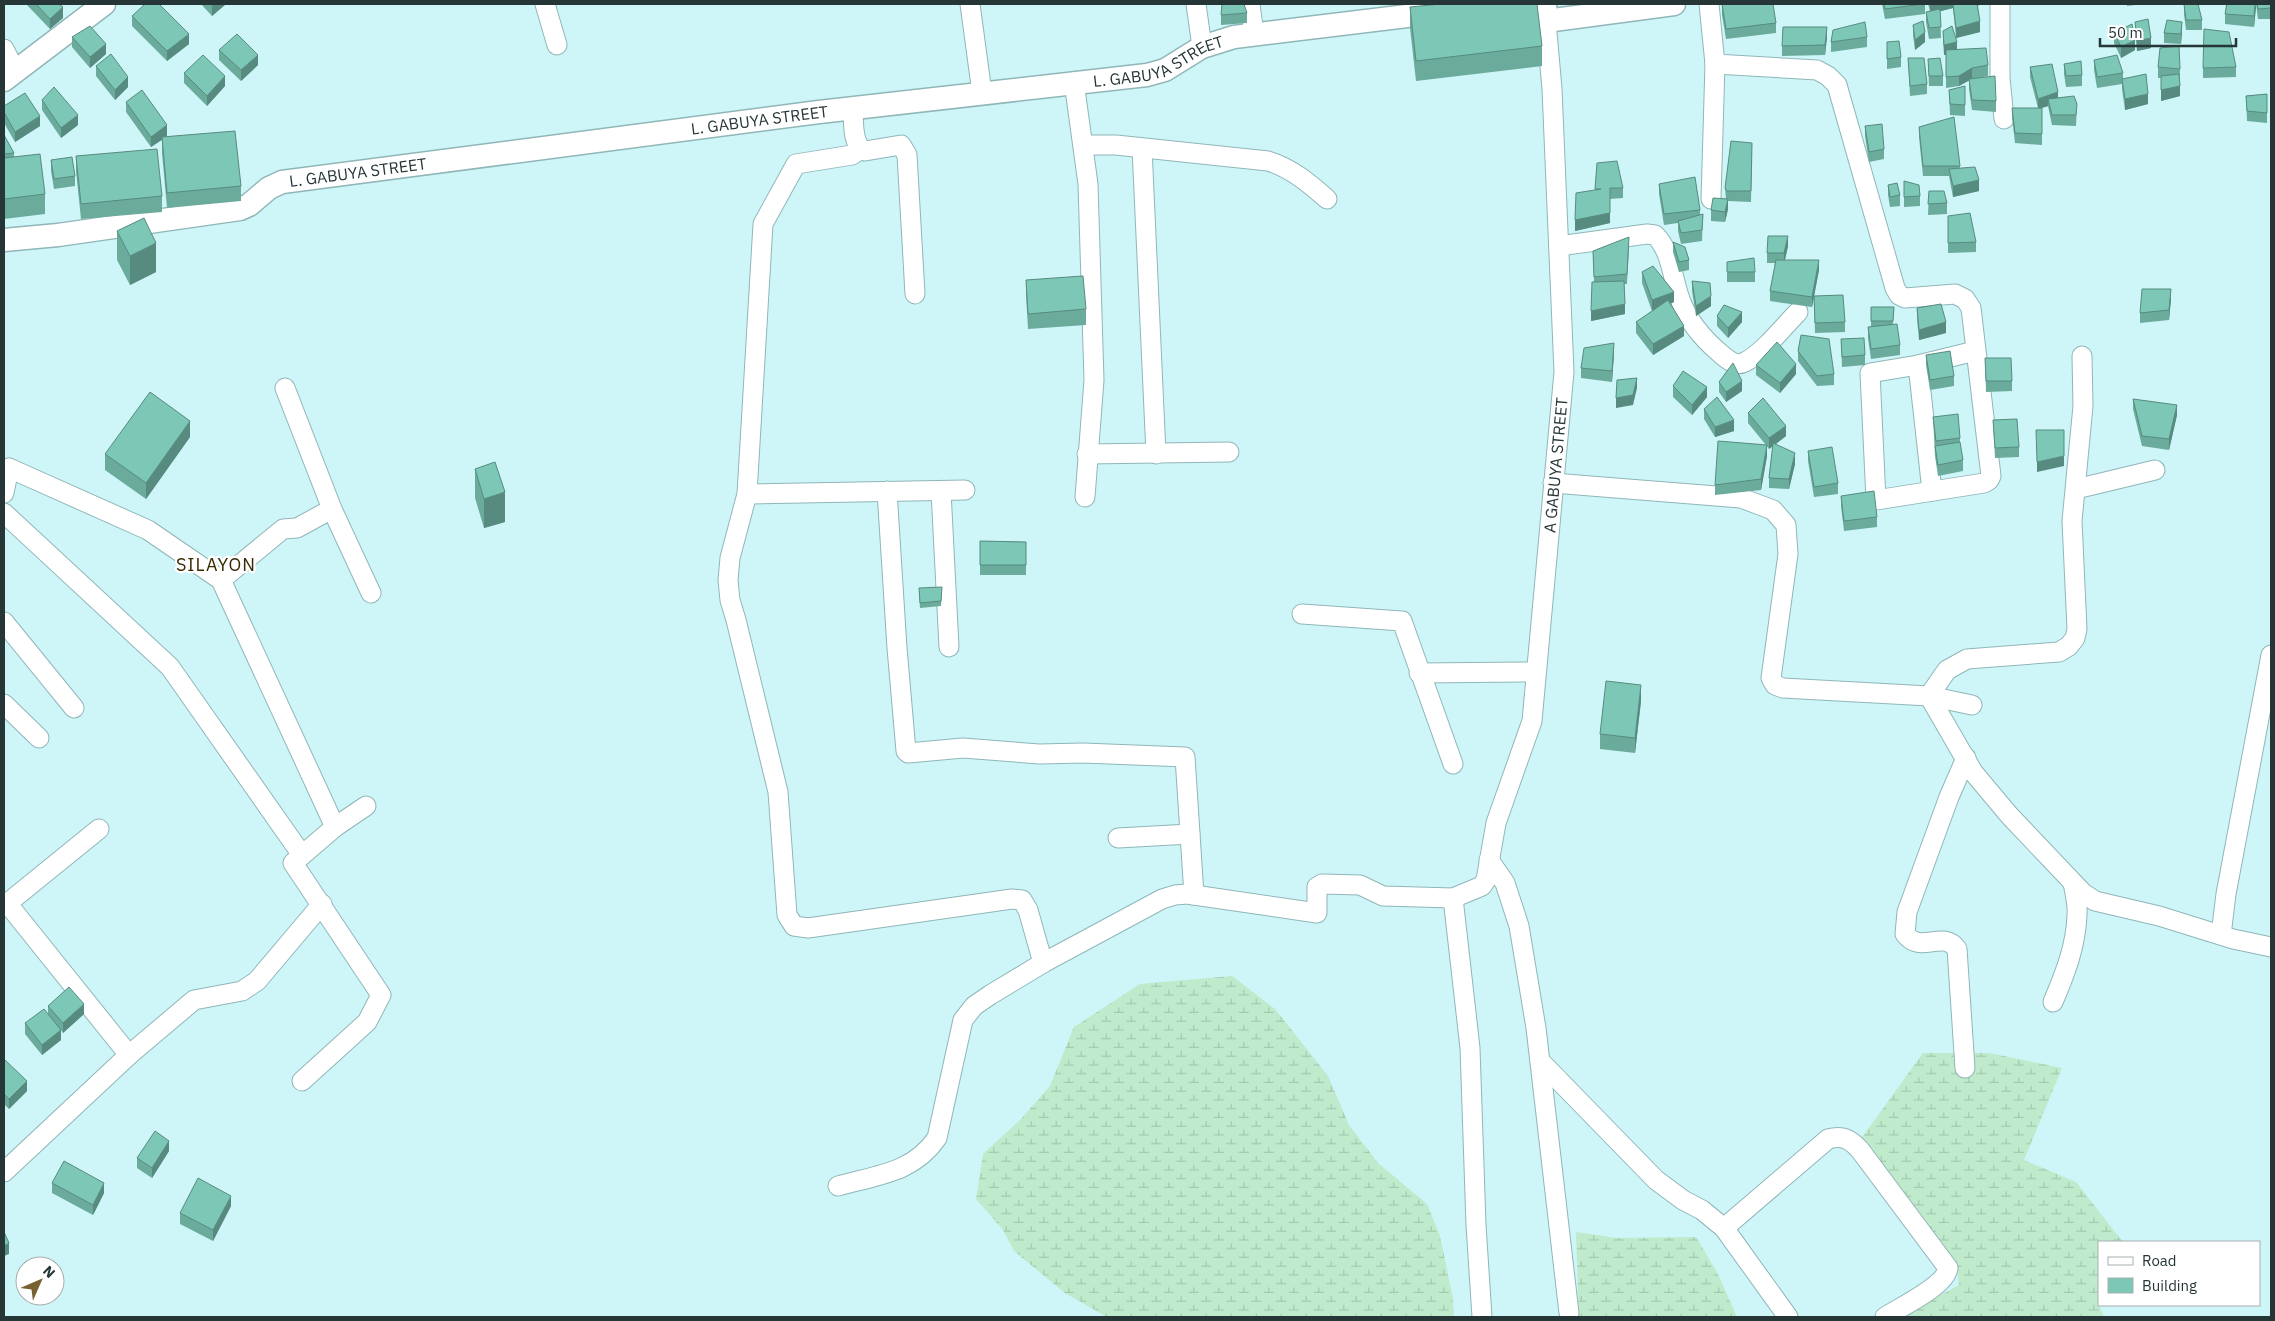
<svg xmlns="http://www.w3.org/2000/svg" width="2275" height="1321" viewBox="0 0 2275 1321" font-family="'IBM Plex Sans',sans-serif">
<defs>
<pattern id="wetland-marsh" width="20" height="14" patternUnits="userSpaceOnUse" patternTransform="scale(1.25)"><rect width="20" height="14" fill="#bfeacb"/><path d="M1 5h8M5 5V1M11 12h8M15 12V8" fill="none" stroke="#a4c9af"/></pattern>
</defs>
<rect width="100%" height="100%" fill="#cef5f8"/>
<path fill="url(#wetland-marsh)" d="M1232,976L1275,1009L1328,1076L1349,1125L1378,1163L1427,1204L1440,1236L1453,1299L1454,1317H1107L1065,1293L1014,1251L1003,1230L976,1199L983,1154L1021,1119L1050,1086L1074,1027L1140,984Z
M1923,1053H1989L2062,1068L2024,1160L2076,1182L2122,1241L2099,1242V1305L2104,1317H1900L1959,1285L1958,1275L1858,1143Z
M1576,1232L1616,1238L1696,1237L1718,1274L1737,1317H1579Z"/>
<g fill="none" stroke-linecap="round" stroke-linejoin="round">
<defs>
<g id="minor">
<path d="M545,4L557,45"/>
<path d="M970,4L982,93"/>
<path d="M1196,4L1202,47"/>
<path d="M1250,4L1254,35"/>
<path d="M1709,4L1715,64L1817,70L1828,76L1837,85L1895,288L1899,295L1905,298L1955,294L1965,299L1971,308L1991,476L1989,480L1984,483L1876,500L1870,373L1918,365L1975,351"/>
<path d="M2000,4V78L2004,119"/>
<path d="M4,49L15,71"/>
<path d="M1074,82L1088,184L1094,380L1085,497"/>
<path d="M853,108C854,121 851,145 865,151L901,145L907,155L915,294"/>
<path d="M1084,145H1116L1268,161C1291,168 1309,183 1327,199"/>
<path d="M1142,148L1156,454"/>
<path d="M861,149L852,155L796,164L763,224L747,494L730,558L728,580L730,600L736,620L778,792L787,915L794,926L808,928L1012,899L1022,900L1028,910L1043,963"/>
<path d="M1711,199L1715,64"/>
<path d="M1559,246L1647,234L1655,235C1672,252 1672,278 1680,299C1688,322 1703,339 1721,354C1728,360 1736,367 1745,362C1763,353 1783,327 1798,312"/>
<path d="M2082,356L2083,406L2072,521L2077,629L2075,638L2069,646L2059,652L1967,659L1947,670L1929,696L1973,772L2009,815L2083,893L2095,901L2159,916L2233,939L2271,947"/>
<path d="M1918,365L1932,491"/>
<path d="M285,388L332,509L371,593"/>
<path d="M1087,454L1229,452"/>
<path d="M9,468L148,530L221,580L335,827L293,863L381,995L367,1022L302,1081"/>
<path d="M1553,483L1741,498L1773,510L1786,525L1788,554L1771,678L1775,685L1783,688L1929,696L1972,705"/>
<path d="M2076,489L2155,470"/>
<path d="M887,491L897,648L906,751L908,753L963,748L1039,754L1083,753L1185,757L1194,895"/>
<path d="M941,491L949,647"/>
<path d="M4,493L9,468"/>
<path d="M747,494L965,490"/>
<path d="M4,513L170,667L302,855"/>
<path d="M221,580L283,529L297,528L332,509"/>
<path d="M1302,614L1402,621L1453,764"/>
<path d="M4,622L74,708"/>
<path d="M1419,673L1536,672"/>
<path d="M4,704L39,738"/>
<path d="M335,827L366,806"/>
<path d="M1118,838L1190,834"/>
<path d="M1489,860L1505,883L1519,926L1536,1028L1569,1313"/>
<path d="M1453,898L1470,1048L1476,1225L1482,1317"/>
<path d="M7,903L129,1055"/>
<path d="M4,906L99,829"/>
<path d="M2221,935L2226,894L2271,655"/>
<path d="M2053,1002C2065,974 2076,946 2077,915C2078,905 2075,893 2073,883"/>
<path d="M1540,1061L1656,1180L1683,1200L1702,1210L1724,1228L1788,1317"/>
<path d="M1965,1068L1957,949C1942,929 1921,955 1905,934L1907,912L1949,797L1966,758"/>
<path d="M4,1172L129,1055L194,1000L242,991L257,981L322,904"/>
<path id="s1" d="M838,1186C877,1175 913,1173 937,1138L963,1020L974,1006L990,995L1043,963L1162,899L1175,895L1187,894L1317,913V887L1322,884L1360,885L1383,896L1453,898L1482,886L1486,880L1496,823L1532,721L1564,372L1552,89L1546,21"/>
<path d="M1724,1228L1828,1139C1843,1135 1850,1139 1860,1150L1948,1268C1946,1286 1900,1307 1885,1317"/>
</g>
<g id="tertiary">
<path d="M1545,4L1546,21L1674,4"/>
<path d="M4,80L104,4"/>
<path id="s2" d="M4,240L58,235L240,209L249,205L269,188L282,182L819,112L1147,75L1165,70L1202,47L1234,37L1440,12"/>
</g>
</defs>
<use href="#minor" stroke="#90b6b8" stroke-width="21"/>
<use href="#tertiary" stroke="#90b6b8" stroke-width="25"/>
<use href="#minor" stroke="#fff" stroke-width="19"/>
<use href="#tertiary" stroke="#fff" stroke-width="22"/>
</g>
<path fill="#6bab9c" d="M26,4H59L63,18L50,29Z
M201,4H226L212,16Z
M1722,4L1776,23V33L1726,39L1722,15Z
M1882,4H1925V14L1885,19Z
M1928,4H1981L1978,6L1980,32L1956,38L1957,49L1988,65V76L1978,78L1996,101V112L1972,110L1969,89V80L1959,86L1946,88V55H1944L1943,41V31L1956,37L1953,8L1940,11L1941,38L1929,39L1926,22V12L1930,11Z
M2127,4H2144L2127,6Z
M2184,4L2202,20V30H2186L2184,14Z
M2222,4H2256L2254,27L2225,24V14L2226,4L2222,5Z
M2256,4H2271V19H2258Z
M1410,7L1542,46V66L1416,81L1410,28Z
M1247,13V23L1221,25V15Z
M132,16L189,44L167,61L132,26Z
M2135,22L2151,48L2137,51L2135,33Z
M1913,25L1925,42L1915,50L1913,35Z
M2182,32L2181,44L2164,43V33Z
M2114,33L2135,50L2121,58L2114,43Z
M72,37L106,54L90,68L72,47Z
M1827,37L1825,55L1782,56V46Z
M1867,37V47L1831,52V42Z
M1887,42L1901,57V67L1887,69Z
M219,50L258,65L241,81L219,60Z
M1908,58L1927,84V94L1910,96Z
M1928,59L1943,76V86H1929Z
M2094,60L2123,73V79L2148,104L2125,110L2122,89V84L2097,88L2094,70Z
M2064,64L2082,75V86L2066,87L2064,74Z
M96,66L128,87L115,100L96,76Z
M2030,67L2058,98L2077,104L2076,126L2052,125L2048,106L2042,108V145L2015,143L2012,118V108H2038L2030,77Z
M2158,67L2180,69V96L2161,101V78H2158Z
M2236,67V77L2203,78V68Z
M184,73L225,86L207,106L184,83Z
M1965,86V116L1950,115L1949,90Z
M2267,94V123L2247,121L2246,96Z
M42,100L78,125L61,138L42,110Z
M126,102L167,136L165,137L241,186V201L167,208L162,153V140L151,147L126,112Z
M4,106L40,126L15,142L4,123Z
M1954,117L1960,168L1979,191L1953,197L1949,176H1923L1919,137V127Z
M1865,126L1884,149V159L1869,162L1865,136Z
M4,135L14,153V157L45,194V214L4,219Z
M1752,143L1751,202L1728,201V209L1725,222L1711,221V210L1726,199L1725,188Z
M76,156L162,196V212L81,219L76,171Z
M51,160L75,176V186L54,189L51,171Z
M1597,163L1623,188V198L1610,199V223L1575,231L1595,190Z
M1904,181L1920,196V206L1904,207Z
M1659,184L1700,210V215L1703,214L1702,241L1681,244L1678,231V223L1664,225L1659,194Z
M1888,185L1900,195V206L1890,207L1888,195Z
M1929,191L1947,203V214L1928,215Z
M1948,216L1976,242V252L1948,253Z
M117,231L156,272L130,285L117,260Z
M1673,242L1689,260V270L1679,272L1673,252Z
M1788,246L1785,260L1819,270L1814,296L1845,322V332L1815,333L1814,298L1812,307L1770,301V291L1775,263H1767V253Z
M1629,248L1627,284H1624L1625,314L1591,321L1594,281L1593,251Z
M1727,262L1755,272V282H1727Z
M1642,272L1674,302L1670,304L1684,336L1653,355L1636,333V322L1654,310L1652,311L1642,283Z
M1026,280L1086,309V325L1028,329L1026,295Z
M1692,281L1711,306L1696,316L1692,291Z
M2171,299L2169,320L2140,323V313Z
M1871,307H1894L1893,324L1900,345V355L1871,359L1868,338V327H1871Z
M1917,308L1946,333L1919,340L1917,319Z
M1717,316L1742,322L1728,338L1717,326Z
M1841,339L1865,355V365L1842,367Z
M1798,351L1834,374V385L1817,386L1798,361Z
M1614,353L1612,382L1581,378V368Z
M1926,355L1954,376V386L1930,390L1926,365Z
M1985,358L2012,381V391L1986,392Z
M1756,365L1796,374L1780,393L1756,375Z
M1719,382L1742,391L1726,402L1719,392Z
M1673,386L1707,397L1692,415L1673,397Z
M2133,399L2177,415L2169,450L2142,446L2133,409Z
M1704,409L1734,431L1715,437L1704,419Z
M1748,413L1786,436L1776,444L1795,464L1789,489L1769,488V478L1773,446L1769,449L1767,446V456L1761,490L1715,495V485L1766,445L1748,423Z
M1933,417L1960,438V444L1963,460V471L1938,476L1935,456Z
M1993,420L2019,447V457L1995,458Z
M190,437L146,499L105,470V454Z
M1808,451L1838,483V494L1814,497L1808,461Z
M475,469L505,522L484,528L475,498Z
M1841,496L1877,517V527L1844,531L1841,506Z
M980,541L1026,542V575H980Z
M919,593H942L941,606L920,608Z
M1641,701L1635,753L1600,749V734Z
M48,1006L84,1014L63,1033L61,1030V1040L42,1055L25,1034V1023L48,1014Z
M4,1062L27,1091L9,1109L4,1104Z
M169,1151L152,1178L137,1168V1158Z
M52,1183L104,1193L93,1215L52,1193Z
M231,1206L213,1241L180,1224V1213Z"/>
<path fill="#578b7f" d="M214,4H226L212,16V5Z
M1930,4H1953V8L1930,14Z
M2255,4L2256,8L2254,27V16Z
M63,7V18L50,29V19Z
M1980,21V32L1956,38V28Z
M2182,22V32L2181,44V34Z
M1827,27V37L1825,55V45Z
M1925,32V42L1915,50V40Z
M189,34V44L167,61V51Z
M2151,38V48L2137,51V41Z
M2135,40V50L2121,58V47Z
M1957,42V52L1944,55V45Z
M106,44V54L90,68V57Z
M258,55V65L241,81V70Z
M1972,68V79L1959,86V76Z
M225,76V86L207,106V96Z
M128,77V87L115,100V90Z
M2180,86V96L2161,101V90Z
M2058,92V102L2048,99V106L2038,109V99Z
M2148,94V104L2125,110V99Z
M78,115V125L61,138V128Z
M40,116V126L15,142V132Z
M167,125V136L151,147V137Z
M1979,180V191L1953,197V186Z
M1610,188V223L1575,231V220Z
M1728,199V209L1725,222V212Z
M1788,236V246L1784,264V253Z
M156,243V272L130,285V256Z
M1819,260V270L1812,307V297Z
M2171,289V299L2169,320V310Z
M1674,292V302L1652,311V300Z
M1711,296V306L1696,316V306Z
M1625,304V314L1591,321V311Z
M1742,312V322L1728,338V328Z
M1946,322V333L1919,340V330Z
M1684,326V336L1653,355V344Z
M1614,343V353L1612,382V371Z
M1796,364V374L1780,393V383Z
M1637,378V388L1633,405L1616,408V398Z
M1742,381V391L1726,402V392Z
M1707,387V397L1692,415V405Z
M2177,405V415L2169,450V439Z
M1734,420V431L1715,437V427Z
M190,421V437L146,499V483Z
M1786,426V436L1769,449V438Z
M1767,445V456L1761,490V479Z
M1795,453V464L1789,489V479Z
M2064,456V466L2037,472V462Z
M505,492V522L484,528V499Z
M1641,685V701L1635,753V738Z
M84,1004V1014L63,1033V1023Z
M61,1030V1040L42,1055V1045Z
M27,1081V1091L9,1109V1099Z
M169,1141V1151L152,1178V1168Z
M104,1183V1193L93,1215V1205Z
M231,1196V1206L213,1241V1230Z
M9,1243V1254L4,1256V1246Z"/>
<path fill="#7cc7b5" stroke="#578b7f" d="M36,4H59L63,7L50,19Z
M145,4H159L189,34L167,51L132,16Z
M1222,4H1244L1247,13L1221,15Z
M1441,4H1537L1542,46L1416,61L1410,7Z
M1722,4H1773L1776,23L1726,29Z
M1884,4H1923L1885,9Z
M1953,4H1977L1980,21L1956,28Z
M2184,4H2198L2202,20H2186Z
M2227,4H2255L2254,16L2225,14Z
M2257,4H2271V8L2258,9Z
M1940,9L1941,27L1929,28L1926,12Z
M2148,19L2151,38L2137,41L2135,22Z
M2167,20L2182,22L2181,34L2164,33Z
M1923,21L1925,32L1915,40L1913,25Z
M1865,22L1867,37L1831,42L1833,30Z
M2132,24L2135,40L2121,47L2114,33Z
M90,26L106,44L90,57L72,37Z
M1952,26L1957,42L1944,45L1943,31Z
M1783,27H1827L1825,45L1782,46Z
M2204,29L2229,32L2236,67L2203,68Z
M237,34L258,55L241,70L219,50Z
M1899,41L1901,57L1887,59V42Z
M2179,46L2180,69L2158,67L2160,48Z
M1986,48L1988,65L1972,68L1959,76L1946,77V50Z
M111,54L128,77L115,90L96,66Z
M203,55L225,76L207,96L184,73Z
M2117,55L2123,73L2097,77L2094,60Z
M1908,58H1924L1927,84L1910,86Z
M1940,58L1943,76H1929L1928,59Z
M2081,61L2082,75L2066,76L2064,64Z
M2052,64L2058,92L2038,99L2030,67Z
M2146,74L2148,94L2125,99L2122,79Z
M2179,74L2180,86L2161,90V76Z
M1995,76L1996,101L1972,100L1969,79Z
M1965,86V105L1950,104L1949,90Z
M54,87L78,115L61,128L42,100Z
M142,90L167,125L151,137L126,102Z
M25,93L40,116L15,132L4,112V106Z
M2267,94V113L2247,111L2246,96Z
M2074,96L2077,104L2076,115H2052L2048,99Z
M2012,108H2042V134L2015,133Z
M1954,117L1960,166H1923L1919,127Z
M1882,124L1884,149L1869,152L1865,126Z
M235,131L241,186L167,193L162,137Z
M4,135L14,153L4,154Z
M1731,141L1752,143L1751,191H1727L1725,188Z
M157,149L162,196L81,204L76,156Z
M40,154L45,194L4,199V158Z
M72,157L75,176L54,179L51,160Z
M1617,161L1623,188H1610V213L1575,220L1576,193L1601,189H1595L1597,163Z
M1975,167L1979,180L1953,186L1949,169Z
M1695,177L1700,210L1664,214L1659,184Z
M1904,181L1919,185L1920,196L1904,197Z
M1897,183L1900,195L1890,197L1888,185Z
M1929,191H1944L1947,203L1928,204Z
M1713,198L1728,199L1725,212L1711,210Z
M1970,213L1976,242L1948,243V216Z
M1703,214L1702,230L1681,233L1678,221Z
M144,218L156,243L130,256L117,231Z
M1768,236H1788L1784,253H1767Z
M1629,237L1627,274L1594,277L1593,251Z
M1673,242L1685,247L1689,260L1679,262Z
M1754,258L1755,272H1727V262Z
M1776,260H1819L1812,297L1770,291Z
M1653,266L1674,292L1652,300L1642,272Z
M1083,276L1086,309L1028,314L1026,280Z
M1624,281L1625,304L1591,311L1592,282Z
M1692,281L1710,283L1711,296L1696,306Z
M2142,289H2171L2169,310L2140,313Z
M1843,295L1845,322L1815,323L1814,296Z
M1668,300L1684,326L1653,344L1636,322Z
M1941,304L1946,322L1919,330L1917,308Z
M1724,305L1742,312L1728,328L1717,316Z
M1871,307H1894L1893,321H1871Z
M1897,324L1900,345L1871,349L1868,327Z
M1801,335L1829,339L1834,374L1817,376L1798,351Z
M1864,338L1865,355L1842,357L1841,339Z
M1777,342L1796,364L1780,383L1756,365Z
M1614,343L1612,371L1581,368L1584,348Z
M1950,351L1954,376L1930,380L1926,355Z
M1985,358H2011L2012,381H1986Z
M1733,363L1742,381L1726,392L1719,382Z
M1683,371L1707,387L1692,405L1673,386Z
M1637,378L1633,395L1616,398L1617,380Z
M150,392L190,421L146,483L105,454Z
M1717,397L1734,420L1715,427L1704,409Z
M1763,398L1786,426L1769,438L1748,413Z
M2133,399L2177,405L2169,439L2142,436Z
M1958,414L1960,438L1936,441L1933,417Z
M2017,419L2019,447L1995,448L1993,420Z
M2036,430H2064V456L2037,462Z
M1718,441L1767,445L1761,479L1715,485Z
M1960,442L1963,460L1938,465L1935,446Z
M1773,443L1795,453L1789,479L1769,478Z
M1832,447L1838,483L1814,487L1808,451Z
M495,462L505,492L484,499L475,469Z
M1874,491L1877,517L1844,521L1841,496Z
M980,541L1026,542V565H980Z
M942,587L941,601L920,603L919,588Z
M1606,681L1641,685L1635,738L1600,734Z
M69,987L84,1004L63,1023L48,1006Z
M44,1009L61,1030L42,1045L25,1023Z
M5,1060L27,1081L9,1099L4,1094V1062Z
M155,1131L169,1141L152,1168L137,1158Z
M64,1161L104,1183L93,1205L52,1183Z
M198,1178L231,1196L213,1230L180,1213Z
M4,1232L9,1243L4,1246Z"/>
<g text-anchor="middle" stroke-width="4.5" stroke-linejoin="round" paint-order="stroke">
<g font-size="16" fill="#263637" stroke="#fff">
<text dy="6" stroke="none"><textPath href="#s2" startOffset="1175">L. GABUYA STREET</textPath></text>
<text dy="6" stroke="none"><textPath href="#s2" startOffset="770">L. GABUYA STREET</textPath></text>
<text dy="6" stroke="none"><textPath href="#s2" startOffset="365">L. GABUYA STREET</textPath></text>
<text dy="6" stroke="none"><textPath href="#s1" startOffset="1252">A GABUYA STREET</textPath></text>
</g>
<g font-size="18" letter-spacing="1" fill="#3a2900" stroke="#fff">
<text x="216" y="571">SILAYON</text>
</g>
</g>
<rect width="2275" height="1321" fill="none" stroke="#263637" stroke-width="10"/>
<rect x="2098" y="1241" width="162" height="65" fill="#ffffff" stroke="#a8afaf"/>
<rect x="2108" y="1257" width="25" height="8" fill="#ffffff" stroke="#a8afaf"/>
<text x="2142" y="1266" font-size="15" fill="#263637">Road</text>
<rect x="2108" y="1278" width="25" height="15" fill="#7cc7b5" stroke="#a8afaf"/>
<text x="2142" y="1291" font-size="15" fill="#263637">Building</text>
<g transform="translate(40 1281) rotate(45)"><circle r="24" fill="#ffffff" stroke="#a8afaf"/>
<path d="M0-4L9 19L0 12L-9 19Z" fill="#786131"/>
<text y="-8" font-size="14" font-weight="bold" text-anchor="middle" fill="#263637">N</text>
</g>
<path d="M2100 38v8h136v-8" fill="none" stroke="#263637" stroke-width="2.5"/>
<text x="2108" y="38" font-size="15" fill="#263637" stroke="#ffffff" stroke-width="4" paint-order="stroke">50 m</text>
</svg>
